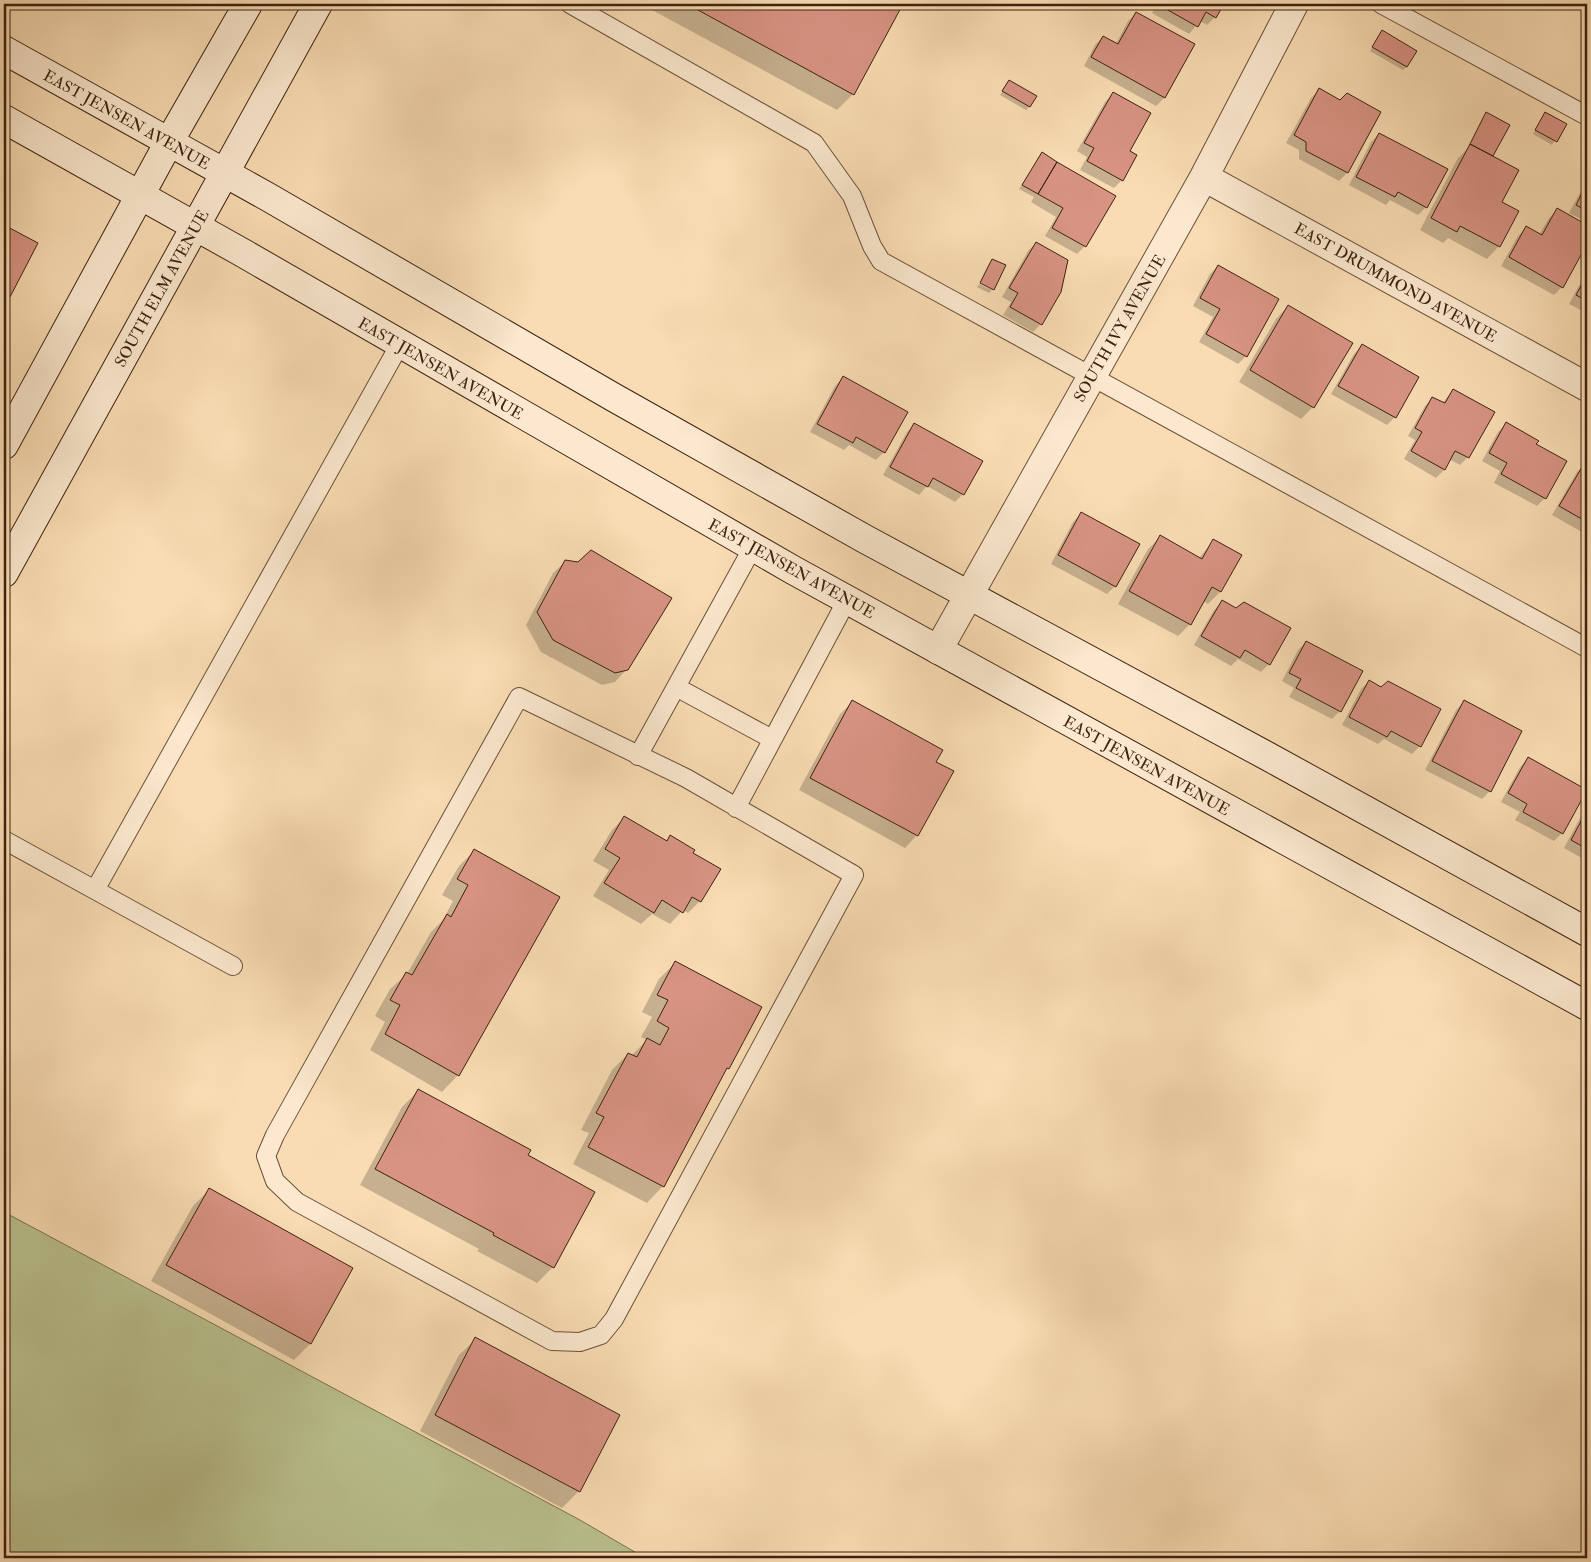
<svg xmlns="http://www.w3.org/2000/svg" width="1591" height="1562" viewBox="0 0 1591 1562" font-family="'IM FELL Double Pica',serif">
<rect width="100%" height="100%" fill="#f9dcb3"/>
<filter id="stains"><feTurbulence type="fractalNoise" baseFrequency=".004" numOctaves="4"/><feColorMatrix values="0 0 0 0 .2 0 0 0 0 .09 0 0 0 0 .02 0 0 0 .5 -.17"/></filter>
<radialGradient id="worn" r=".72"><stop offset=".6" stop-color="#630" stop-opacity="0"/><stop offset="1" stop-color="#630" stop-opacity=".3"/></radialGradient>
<path fill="#bac18f" stroke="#7c7250" d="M4,1212L580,1520L645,1558H4Z"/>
<path fill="#0003" d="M641,4H902L853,94L837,110Z
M1157,4H1223L1215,17L1207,25L1200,21L1189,34L1152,13Z
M1136,13L1194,45L1164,98L1156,106L1084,66L1095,45L1103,37L1116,44L1128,21Z
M1382,32L1407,67L1403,70L1370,51Z
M1009,82L1029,107L1026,110L1000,95Z
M1319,90L1340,101L1380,112L1347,173L1339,181L1299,159V150L1286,143L1311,98Z
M1113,94L1128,152L1135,156L1122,180L1114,188L1080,170L1087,157L1077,151L1105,102Z
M1545,113L1566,124L1552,145L1533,134Z
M1487,114L1491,156L1500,203L1499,246L1487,259L1448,238L1443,243L1420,230L1458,158L1467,149L1483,118Z
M1379,134L1426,207L1418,215L1390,200L1386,205L1349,185L1371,142Z
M1042,154L1085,246L1077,254L1045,236L1056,217L1031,202L1034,197L1019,189Z
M1587,180V222L1569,213Z
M1557,210L1587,227V241L1562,287L1554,295L1501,266L1518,236L1526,228L1539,235L1549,218Z
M4,227L37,244L9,296L4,301Z
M1036,243L1060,291L1041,324L1033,332L1003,315L1011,302L1002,297L1028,251Z
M992,260L993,288L980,282L989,264Z
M1218,266L1246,356L1238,364L1199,342L1213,317L1193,306L1210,274Z
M1587,271V313L1569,304Z
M979,284L992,290L989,293L977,287Z
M1288,306L1313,407L1301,419L1239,382L1276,319Z
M1362,346L1395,417L1387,425L1331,394L1354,354Z
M843,378L884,452L876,460L849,445L844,450L810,432L835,386Z
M1453,390L1468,457L1460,465L1449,459L1444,470L1436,478L1404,459L1415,440L1408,436L1425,406L1433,398L1442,404Z
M915,424L963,494L955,502L927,486L919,495L883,475L907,432Z
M1506,424L1534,445L1545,498L1537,506L1494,483L1500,471L1482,461L1498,432Z
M1585,464L1587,465V535L1552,515L1577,472Z
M1081,514L1115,586L1107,594L1051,564L1073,522Z
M1160,537L1199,558L1214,540L1241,555L1220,592L1208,604L1203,601L1190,624L1178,636L1118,604L1148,549Z
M566,561L627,669L615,682L602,685L541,652L526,625L553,573Z
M1222,602L1269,664L1261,672L1238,659L1231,666L1194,645L1214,610Z
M1306,642L1340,711L1332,719L1289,697L1294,688L1282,681L1298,650Z
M1369,681L1382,688L1420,746L1412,754L1384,739L1378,744L1342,725L1361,689Z
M852,702L934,762L952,772L917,835L905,848L799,790L840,714Z
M1464,702L1490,791L1482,799L1425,770L1456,710Z
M1528,759L1562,833L1554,841L1515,820L1520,812L1501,802L1520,767Z
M1587,805V861L1564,848Z
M624,818L665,842L670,837L691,853L700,901L688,913L683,910L670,924L652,914L641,924L593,896L609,870L593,861L612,830Z
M475,850L458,1075L442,1092L370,1050L385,1022L375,1016L390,989L407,974L431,932L443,920L453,901L442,895L459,866Z
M675,963L728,1068L723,1073L663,1186L647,1203L573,1164L589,1133L581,1130L612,1070L628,1054L631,1056L647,1040L641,1037L652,1017L642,1012L659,979Z
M418,1091L527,1156L553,1267L537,1283L477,1251L479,1249L360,1185L402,1107Z
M209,1190L352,1268L310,1344L294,1360L151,1281L193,1206Z
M476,1339L618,1415L579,1491L562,1508L420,1431L459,1355Z"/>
<path fill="#d89383" stroke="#3d2210" d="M687,4H903L854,95Z
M1160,4H1224L1216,18L1206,12L1198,27L1159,5Z
M1136,12L1195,44L1165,98L1091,57L1103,36L1118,44Z
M1382,30L1417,51L1407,67L1372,47Z
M1009,80L1037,96L1030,107L1002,91Z
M1319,88L1340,100L1347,93L1381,112L1348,173L1306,151V142L1294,135Z
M1113,92L1151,113L1130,151L1137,155L1123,181L1087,161L1094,148L1084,143Z
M1486,112L1510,125L1493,156L1470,144Z
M1545,112L1567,124L1557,142L1535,130Z
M1379,133L1448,169L1427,208L1398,192L1395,197L1356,177Z
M1470,144L1519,170L1502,202L1519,211L1500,247L1460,226L1457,232L1431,218Z
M1042,152L1057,162L1038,194L1022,185Z
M1057,162L1116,196L1086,247L1052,228L1063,208L1038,194Z
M1587,183V211L1576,205Z
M1557,208L1587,225V244L1563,288L1509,257L1526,226L1542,235Z
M4,225L38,243L10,297L4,293Z
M1036,242L1068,260L1061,292L1042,325L1010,307L1018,293L1009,288Z
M992,259L1006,265L994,290L980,283Z
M1218,265L1279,299L1247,357L1206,334L1220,309L1200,298Z
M1587,275V301L1576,295Z
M1288,305L1353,343L1314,408L1250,370Z
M1362,344L1419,377L1396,418L1338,386Z
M843,376L908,412L885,453L856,437L853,443L817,424Z
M1453,389L1495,412L1469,458L1455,451L1445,470L1411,451L1422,432L1415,428L1432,397L1445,403Z
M1506,422L1539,441L1536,444L1567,461L1546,499L1501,474L1507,463L1489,453Z
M914,423L983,461L964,495L933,478L928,487L890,467Z
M1585,462L1587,464V522L1559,506Z
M1081,512L1140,544L1116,587L1058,555Z
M1160,535L1202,559L1213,539L1242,555L1221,592L1212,587L1191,625L1129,591Z
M591,550L672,598L628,670L615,673L553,640L537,612L565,560L578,562Z
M1222,600L1236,608L1244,602L1291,628L1270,665L1245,650L1240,658L1201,636Z
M1306,641L1363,671L1341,712L1296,688L1301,679L1289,673Z
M1369,680L1381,687L1388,681L1441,709L1421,747L1391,731L1387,737L1349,717Z
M852,700L943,750L936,762L954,771L918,836L810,778Z
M1464,700L1522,731L1491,792L1432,761Z
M1528,757L1587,790L1563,834L1523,812L1527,804L1508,793Z
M1587,810V849L1571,840Z
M624,816L667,841L670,835L695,850L693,853L721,869L701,902L692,897L683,913L662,900L654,913L604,883L620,858L605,849Z
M474,849L560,897L459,1076L385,1034L400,1005L390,1000L406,972L412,975L447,914L451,917L468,885L457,879Z
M675,961L762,1007L729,1069L727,1068L664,1187L588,1147L604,1117L596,1113L628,1053L637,1057L647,1038L660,1045L669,1028L657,1021L668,1000L657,995Z
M418,1089L531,1150L528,1155L595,1192L554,1268L493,1235L494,1233L375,1169Z
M209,1188L353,1268L311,1344L166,1265Z
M475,1337L620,1415L580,1492L435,1415Z"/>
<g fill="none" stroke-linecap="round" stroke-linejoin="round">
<defs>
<path id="service" d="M570,4L814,143L852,196L872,246L881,261L1587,648
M1381,4L1587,116
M676,687L772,739
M519,697L686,778L854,875L614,1319L601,1335L580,1342L552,1341L297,1202L275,1181L266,1156L275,1135Z
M638,756L753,547
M736,808L847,600
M4,840L95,890L400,344
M95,890L233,966"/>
<path id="minor" d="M1204,177L1587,387
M938,650L1204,177L1294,4"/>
<path id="secondary" d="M4,50L268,197L613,397L865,539L1269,757L1587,932
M4,119L243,253L793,570L1587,1006
M4,445L169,142L248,4
M4,573L318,4"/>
</defs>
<use href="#service" stroke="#6c5039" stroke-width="20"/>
<use href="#minor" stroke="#6c5039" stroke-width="30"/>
<use href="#secondary" stroke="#3d2210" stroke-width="30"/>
<use href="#service" stroke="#fbe8ce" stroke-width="18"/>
<use href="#minor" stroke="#fbe8ce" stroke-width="28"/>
<use href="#secondary" stroke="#fbe8ce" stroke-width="28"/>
</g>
<g text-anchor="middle" stroke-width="4" stroke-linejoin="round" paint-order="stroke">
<g font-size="16" fill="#3d2210" stroke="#fbe8ce">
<text transform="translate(127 119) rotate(29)" y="6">EAST JENSEN AVENUE</text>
<text transform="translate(1396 282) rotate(29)" y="6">EAST DRUMMOND AVENUE</text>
<text transform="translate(161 288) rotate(-61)" y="6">SOUTH ELM AVENUE</text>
<text transform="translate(1119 328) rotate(-60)" y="6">SOUTH IVY AVENUE</text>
<text transform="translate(441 368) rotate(30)" y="6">EAST JENSEN AVENUE</text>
<text transform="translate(792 568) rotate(29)" y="6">EAST JENSEN AVENUE</text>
<text transform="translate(1147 765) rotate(29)" y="6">EAST JENSEN AVENUE</text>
</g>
</g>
<rect width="1591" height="1562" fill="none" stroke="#f9dcb3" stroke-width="20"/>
<rect x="5" y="5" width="1581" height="1552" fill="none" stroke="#3d2210" stroke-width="2.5"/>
<rect x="10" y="10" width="1571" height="1542" fill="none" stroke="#3d2210"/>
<rect width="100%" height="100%" filter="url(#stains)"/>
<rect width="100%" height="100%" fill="url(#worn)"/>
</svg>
